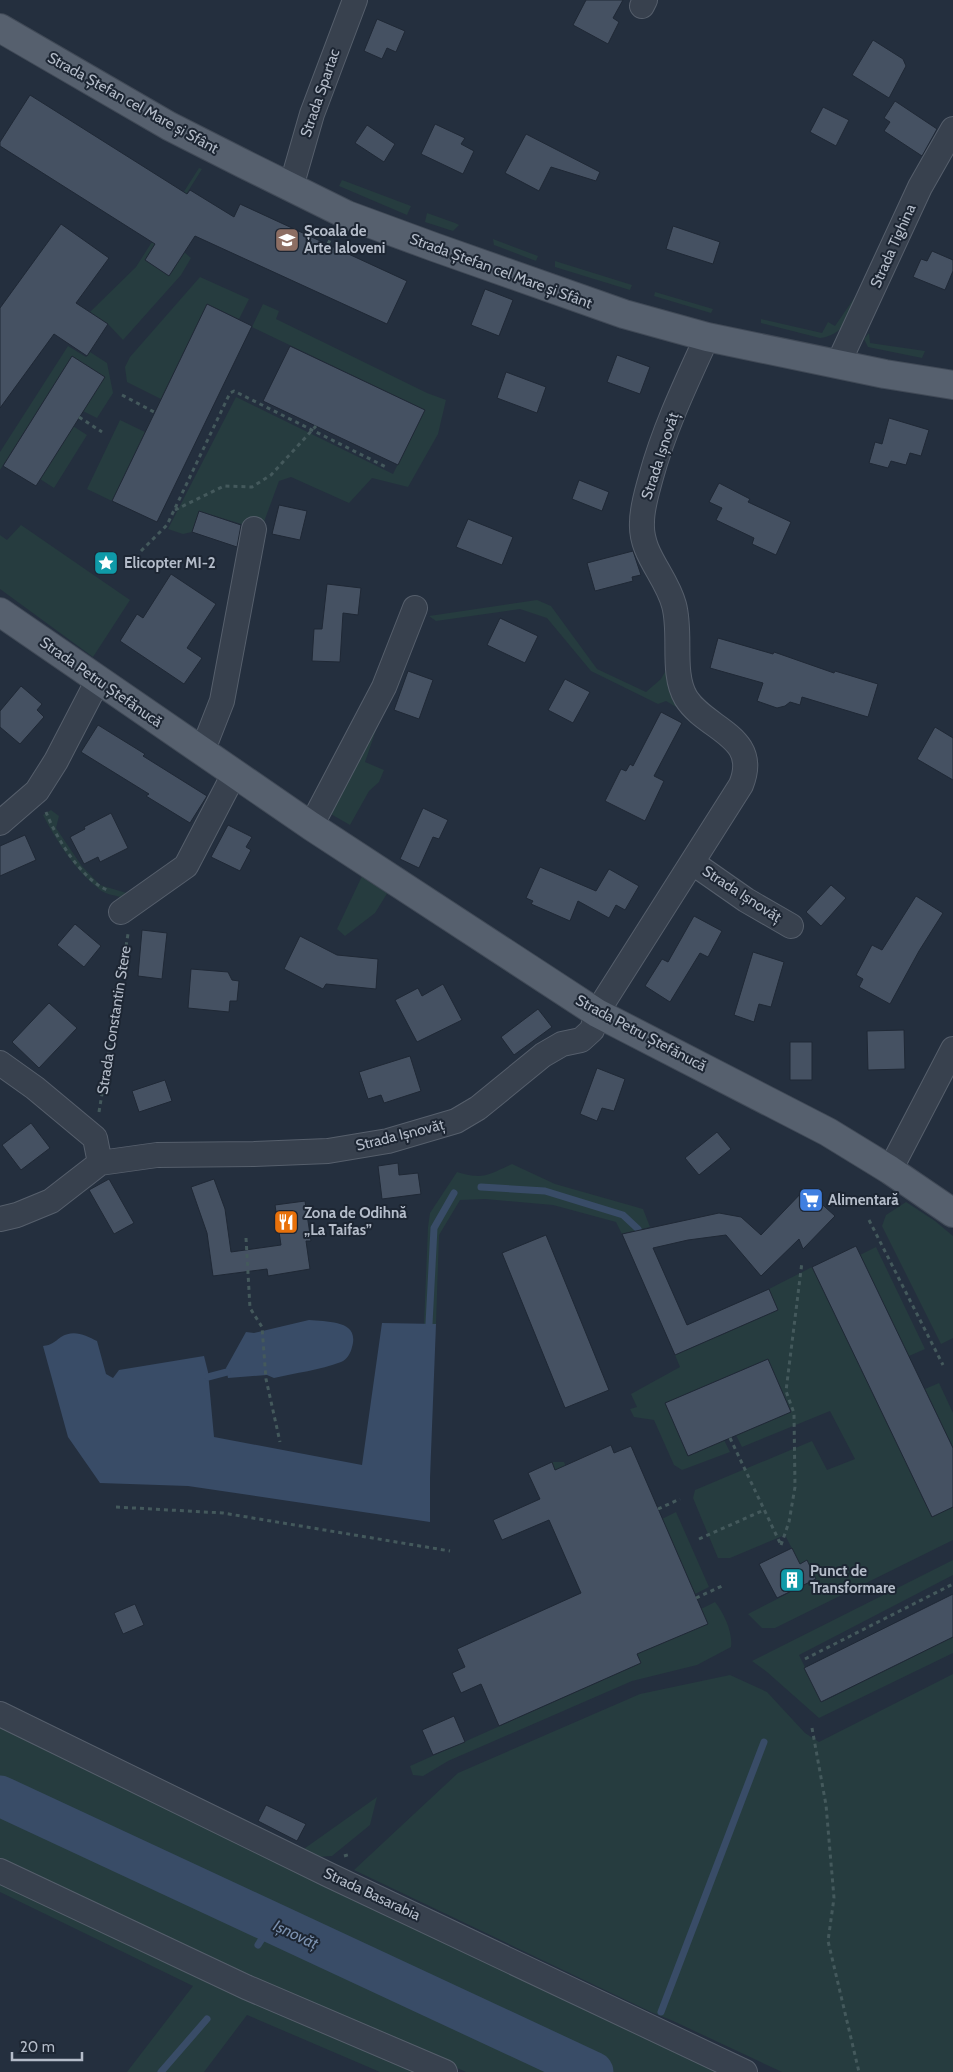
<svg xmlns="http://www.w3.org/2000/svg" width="953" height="2072" viewBox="0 0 953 2072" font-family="Cabin,sans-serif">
<rect width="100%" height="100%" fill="#242f3e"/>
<path fill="#263c3f" d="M199,168L202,169L145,260L169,276L184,252L191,258L181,275L123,340L108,324L90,312L136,267Z
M342,180L411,206L407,215L339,186Z
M427,213L455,223L459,225L453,231L425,222Z
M493,239L538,256L536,261L494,245Z
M555,261L632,285L630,290L555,267Z
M200,277L249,299L239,319L207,304L161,399L127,382L125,367L130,357Z
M655,292L713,309L711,313L654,296Z
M857,294L860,302C850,318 841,336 820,338L761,323V319L822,333L828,322L835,326Z
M263,304L279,311L276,319L427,393L446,400L438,434L408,487L372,478L349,503L291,477L279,481L261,530L199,511L192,532L183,534L168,529L236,397L393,474L425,410L252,327Z
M869,333L870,343L925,351L922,358L868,347L864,339Z
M68,346L86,357L90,352L107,363L113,393L97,418L83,411L72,356L0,470V452Z
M120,420L145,432L112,501L87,489Z
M73,426L87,435L54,488L40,479Z
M21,525L130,600L93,657L0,589V535L7,540Z
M537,600L551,606L597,669L646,692L661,679L670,663L685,712L666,701L658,704L591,671L547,618L520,609L436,621L429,616Z
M389,692L365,762L384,770L379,782L369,791L350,825L329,813Z
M51,810L59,816L56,828L81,865L100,885L133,895L116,908L120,897C114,895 104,894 99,889C75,870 57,842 43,815Z
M363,874L388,892L375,913L345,936L337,929Z
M512,1164L555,1184L643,1209L650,1227L622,1234L616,1222L553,1205L485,1199L460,1200L439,1235L436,1324H424L428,1227L430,1213L457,1172C484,1180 487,1175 512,1164Z
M906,1202L935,1221L953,1236V1338L941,1344L882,1226L886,1215Z
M876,1247L925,1349L909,1356L860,1255Z
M812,1267L932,1516L953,1507V1540L775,1628H762L748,1614L816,1579L807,1561L800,1564L785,1535L730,1558H718L693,1498L695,1490L812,1441L827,1470L855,1459L830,1411L742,1447L736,1435L791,1412L768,1359L665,1403L688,1456L724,1440L730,1452L682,1470L674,1465L654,1420L634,1417L630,1409L637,1407L631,1394L680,1367L675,1355L778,1310L769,1289Z
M939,1383L953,1413V1448L925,1389Z
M552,1462H564L584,1509L701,1609L715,1602C724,1613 733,1633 731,1647L697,1665L632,1681L448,1761L423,1776L413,1775L410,1766L641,1663Z
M676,1512L709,1587L695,1594L662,1519Z
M953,1560V1575L799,1655L822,1702L953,1637V1653L819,1718L767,1672L752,1661Z
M953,1674V2072H782L671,2020L651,2012L354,1870L458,1773L640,1694L730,1675L767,1692L805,1733L819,1742Z
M0,1721L730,2072H466L194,1953L0,1859Z
M377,1797L370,1825L332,1856L316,1857L301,1851Z
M0,1878L429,2072H380L247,2015L204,2072H127L193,1986L0,1892Z"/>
<path fill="#394c67" d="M309,1320C328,1322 360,1320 352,1347C351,1352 347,1360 341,1362C320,1370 295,1373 274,1378L267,1375L228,1378L226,1368L246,1332L254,1333Z
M382,1323L436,1324L430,1478V1522L188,1486L100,1483L68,1437L43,1346C52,1345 54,1342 61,1337C73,1329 86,1335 97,1341L106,1374L113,1378L119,1370L204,1356L208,1372L214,1437L362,1465Z"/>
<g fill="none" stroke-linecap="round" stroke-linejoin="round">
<path stroke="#394c67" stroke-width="7" d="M481,1187L545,1191L623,1215L638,1229
M429,1324L434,1228L454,1193
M208,1377L227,1372
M258,1945L272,1923
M661,2012L764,1742
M161,2072L207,2019"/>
<path stroke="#394c67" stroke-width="41" d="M0,1796L593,2072"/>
</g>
<path fill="#455162" stroke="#1f2835" d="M586,0H623L613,18L619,22L608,44L573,25Z
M377,19L405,31L396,52L387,48L382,59L364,51Z
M873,40L903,59L906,66L889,98L852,75Z
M30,95L187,194L190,190L234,217L240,204L407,281L387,324L195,236L169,276L145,260L155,244L0,146V142Z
M895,101L937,129L922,156L884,131L890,122L884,118Z
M823,107L849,120L836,146L810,132Z
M435,124L465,138L461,144L474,151L463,174L421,154Z
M367,125L395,144L384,162L355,143Z
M526,134L600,172L596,181L551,167L539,191L505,173Z
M61,224L109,258L76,303L108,324L87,356L54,334L0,408V308Z
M673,226L720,242L713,264L666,249Z
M932,251L953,260V271L945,290L913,277L921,259L927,261Z
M485,289L513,300L499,336L471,325Z
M207,304L252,326L157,522L112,501Z
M290,346L425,410L398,465L263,401Z
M617,355L650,367L640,394L607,382Z
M72,356L105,377L36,486L3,466Z
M506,372L546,387L537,413L497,398Z
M889,418L929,430L921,456L910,453L906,465L891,461L888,468L869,463L875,442L882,444Z
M579,480L609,492L602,511L572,499Z
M719,483L750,499L748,502L791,522L776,555L752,544L754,538L716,520L722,508L709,502Z
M279,505L307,511L300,540L272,534Z
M199,511L241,525L237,547L192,532Z
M468,519L513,537L502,565L456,547Z
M633,551L641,575L632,577L633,581L595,591L587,563Z
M171,574L216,604L187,648L202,658L184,684L120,641L137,614L143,618Z
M327,584L361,588L358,615L343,613L340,662L312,661L314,629H322Z
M500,618L538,636L525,663L487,645Z
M718,638L773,654L774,652L834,673L835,671L878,684L868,717L802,697L800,705L790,702L785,706L777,708L757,701L763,683L710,668Z
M408,671L433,680L419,719L394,710Z
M565,679L590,692L573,723L548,710Z
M21,686L42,704L37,710L44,717L20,744L0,727V711Z
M661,712L682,723L654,776L664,781L645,821L605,801L621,769L626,771L630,764L633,766Z
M98,725L145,754L143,756L207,796L190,823L146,796L149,794L81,752Z
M935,727L953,738V780L917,759Z
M423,808L448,820L439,839L433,837L419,868L400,859Z
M111,813L128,848L100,862L98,857L84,864L70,837L85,829L84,827Z
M228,825L252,837L246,847L251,850L240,871L211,857Z
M25,835L36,860L0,876V846Z
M540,867L596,891L609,869L639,886L625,910L616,905L609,918L578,901L570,921L531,904L533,901L526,898Z
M831,885L846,898L821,926L806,912Z
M916,896L943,913L919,951L890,1004L859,987L863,979L856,975L872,945L882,950Z
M694,916L722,931L708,957L700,953L670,1002L645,986L662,959L668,962Z
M75,924L101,946L84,967L57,945Z
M142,930L167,933L162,979L138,976Z
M300,936L337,955L378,959L376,989L326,984L323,989L284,969Z
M753,952L784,962L771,1007L759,1004L754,1022L734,1015Z
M191,969L228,972L232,980L239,981L237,1001H230L229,1012L188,1008Z
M443,984L462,1020L417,1042L395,1000L418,988L422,996Z
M49,1003L77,1028L39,1068L12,1042Z
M538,1009L552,1027L514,1055L501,1037Z
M904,1030L905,1069L868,1070L867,1031Z
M790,1042H812V1080H790Z
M410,1056L421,1091L384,1103L381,1095L368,1099L359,1072Z
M597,1068L625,1079L614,1111L602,1108L597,1121L580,1114Z
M165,1080L172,1101L139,1112L132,1091Z
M31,1123L50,1148L21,1170L2,1145Z
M717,1132L731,1149L699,1175L685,1158Z
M398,1163L399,1175L418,1173L421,1194L382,1199L378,1166Z
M109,1179L134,1223L114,1234L89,1190Z
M214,1179L225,1209L231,1252L281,1245L275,1205L305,1201L311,1241H306L310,1269L268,1276L267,1269L213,1276L207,1233L191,1187Z
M805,1189L835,1216L803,1249L799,1239L761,1276L726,1235L688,1240L653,1248L687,1325L769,1289L778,1310L675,1355L622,1234L719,1213L741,1217L761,1235Z
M546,1235L609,1390L565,1408L502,1253Z
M856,1246L953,1448V1507L932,1517L812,1267Z
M768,1359L791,1412L688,1456L665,1403Z
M611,1445L614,1453L631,1446L708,1624L637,1654L641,1663L499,1726L481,1684L461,1693L452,1673L465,1667L457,1649L581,1593L549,1520L502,1540L493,1520L540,1499L528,1473L552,1462L555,1470Z
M792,1548L800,1564L807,1560L816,1579L777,1598L759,1564Z
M953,1594V1637L821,1702L804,1668Z
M135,1604L144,1625L123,1634L114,1613Z
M454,1716L465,1742L433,1755L422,1730Z
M266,1805L306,1824L297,1841L258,1821Z"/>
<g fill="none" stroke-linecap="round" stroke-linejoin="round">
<defs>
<path id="minor" d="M642,6L645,0
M291,187L312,114L355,0
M838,364L920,187L953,129
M202,752L222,701L254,529
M0,823L37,791L56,761L98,680
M311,826L384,687L415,608
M693,863L746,900L791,926
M121,912L186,866L234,774
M0,1063L35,1088L95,1138L100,1163
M890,1170L953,1049
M0,1219L17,1215L51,1201L100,1163L157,1155L254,1154L328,1151L388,1141L456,1121L478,1108L543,1055L562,1044L581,1040L592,1030L597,1013L606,998L741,785C761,736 706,730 686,698C671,673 682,634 674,605C666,575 640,554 642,522C642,507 647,492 651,477C664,429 686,383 707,337
M0,1714L329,1875L745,2072
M0,1871L246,1987L445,2072"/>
<path id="major" d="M0,28L169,126L244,164L347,215L434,247L624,314L707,337L885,374L953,385
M0,612L311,826L597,1013L828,1132L890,1170L953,1213"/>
</defs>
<use href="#minor" stroke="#565f6c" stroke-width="26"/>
<use href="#major" stroke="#414a57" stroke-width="30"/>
<path stroke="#44595c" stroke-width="3" stroke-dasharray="4 4" stroke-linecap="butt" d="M328,244L332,236
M122,395L154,412
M79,417L102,432
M175,510L224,486L252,487L271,475L316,426
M141,551L167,525L230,393L234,391L388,468
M46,812C56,838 83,882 110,891
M99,1112L128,934
M869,1220L943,1365
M246,1238L250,1308L262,1327L266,1379L280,1442
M730,1438L781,1545
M116,1507L223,1513L450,1551
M658,1509L680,1499
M699,1539L764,1510
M781,1545L789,1522L795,1487L794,1413L786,1391L802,1262
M696,1598L722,1586
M805,1659L953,1584
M812,1728L826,1805L834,1898L828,1941L859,2072
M344,1856L351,1854"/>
<use href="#minor" stroke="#38414e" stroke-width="24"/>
<use href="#major" stroke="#56606e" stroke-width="28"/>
</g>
<defs>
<symbol id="school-square" viewBox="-11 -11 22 22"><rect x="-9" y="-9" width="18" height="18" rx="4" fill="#8d6e63" stroke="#1d2633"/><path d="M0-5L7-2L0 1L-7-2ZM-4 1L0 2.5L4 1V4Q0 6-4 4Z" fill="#fff"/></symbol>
<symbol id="sight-square" viewBox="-11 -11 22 22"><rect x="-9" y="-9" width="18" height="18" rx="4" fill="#0f9aa8" stroke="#1d2633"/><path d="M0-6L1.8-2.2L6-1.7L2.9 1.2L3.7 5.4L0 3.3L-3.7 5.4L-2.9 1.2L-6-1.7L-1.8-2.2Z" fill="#fff"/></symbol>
<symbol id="supermarket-square" viewBox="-11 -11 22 22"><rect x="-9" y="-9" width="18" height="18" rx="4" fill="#3f7fe0" stroke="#1d2633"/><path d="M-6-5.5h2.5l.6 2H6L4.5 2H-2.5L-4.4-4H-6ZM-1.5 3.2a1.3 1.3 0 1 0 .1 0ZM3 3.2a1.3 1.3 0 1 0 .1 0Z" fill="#fff"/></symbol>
<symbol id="restaurant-square" viewBox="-11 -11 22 22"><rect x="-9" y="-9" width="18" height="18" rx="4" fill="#e8710a" stroke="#1d2633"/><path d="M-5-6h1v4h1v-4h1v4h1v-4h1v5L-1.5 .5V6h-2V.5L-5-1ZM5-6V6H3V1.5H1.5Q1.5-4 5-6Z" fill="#fff"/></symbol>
<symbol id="building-square" viewBox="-11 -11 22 22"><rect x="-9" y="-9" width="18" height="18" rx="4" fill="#0f9aa8" stroke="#1d2633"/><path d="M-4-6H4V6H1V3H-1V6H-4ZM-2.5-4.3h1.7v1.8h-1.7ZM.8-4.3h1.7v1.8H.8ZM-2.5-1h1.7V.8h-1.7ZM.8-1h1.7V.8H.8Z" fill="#fff"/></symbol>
</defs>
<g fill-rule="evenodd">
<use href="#school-square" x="273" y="226" width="28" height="28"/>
<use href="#sight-square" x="92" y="549" width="28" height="28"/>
<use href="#supermarket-square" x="797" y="1186" width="28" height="28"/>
<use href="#restaurant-square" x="272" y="1208" width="28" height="28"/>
<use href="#building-square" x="778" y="1566" width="28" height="28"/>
</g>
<g text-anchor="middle" stroke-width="4" stroke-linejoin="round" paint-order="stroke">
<g font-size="15" fill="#b4bcc9" stroke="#1d2633">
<text transform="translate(320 93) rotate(-71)" y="5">Strada Spartac</text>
<text transform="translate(133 103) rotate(29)" y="5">Strada Ștefan cel Mare și Sfânt</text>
<text transform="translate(893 246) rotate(-66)" y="5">Strada Tighina</text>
<text transform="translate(501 271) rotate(20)" y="5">Strada Ștefan cel Mare și Sfânt</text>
<text transform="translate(660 456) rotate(-72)" y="5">Strada Ișnovăț</text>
<text transform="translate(101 682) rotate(35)" y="5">Strada Petru Ștefănucă</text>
<text transform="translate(742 894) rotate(33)" y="5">Strada Ișnovăț</text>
<text transform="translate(114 1020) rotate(-81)" y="5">Strada Constantin Stere</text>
<text transform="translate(641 1033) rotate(28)" y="5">Strada Petru Ștefănucă</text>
<text transform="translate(400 1135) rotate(-14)" y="5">Strada Ișnovăț</text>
<text transform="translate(372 1894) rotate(25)" y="5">Strada Basarabia</text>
</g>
<g font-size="15" font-weight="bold" fill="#b4bcc9" stroke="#1d2633" text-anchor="start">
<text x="304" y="236">Școala de<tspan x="304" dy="17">Arte Ialoveni</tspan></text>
<text x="124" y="568">Elicopter MI-2</text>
<text x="828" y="1205">Alimentară</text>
<text x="304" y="1218">Zona de Odihnă<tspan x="304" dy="17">„La Taifas”</tspan></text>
<text x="810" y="1576">Punct de<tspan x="810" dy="17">Transformare</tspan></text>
</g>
<g font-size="16" font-style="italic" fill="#7c92b1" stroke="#1d2633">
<text transform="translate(296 1934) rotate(25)" y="6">Ișnovăț</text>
</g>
</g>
<path d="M12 2052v8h70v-8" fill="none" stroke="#b4bcc9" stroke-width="2.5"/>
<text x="20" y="2052" font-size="15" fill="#b4bcc9" stroke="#1d2633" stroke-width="4" paint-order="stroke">20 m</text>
</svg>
